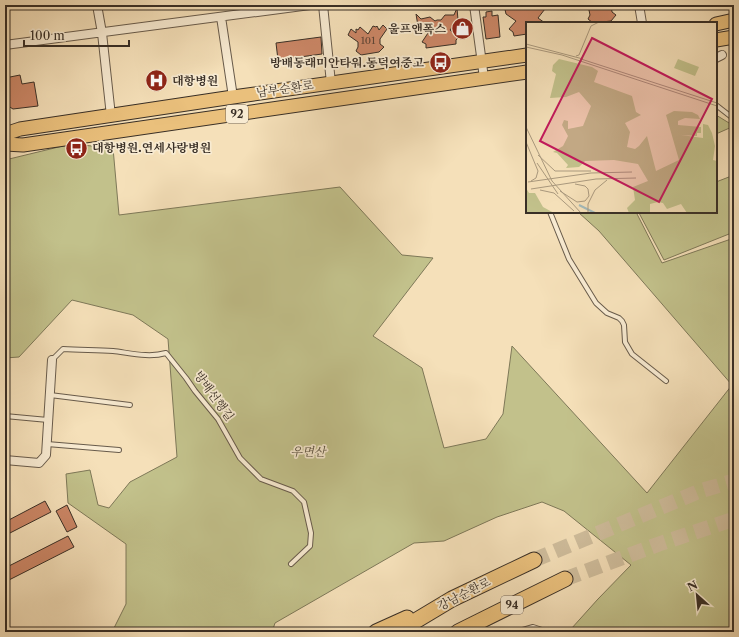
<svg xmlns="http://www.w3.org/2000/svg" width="739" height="637" viewBox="0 0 739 637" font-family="'Libre Caslon Text','Noto Serif KR',serif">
<rect width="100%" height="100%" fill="#f5e0b9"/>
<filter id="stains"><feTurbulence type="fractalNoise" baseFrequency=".005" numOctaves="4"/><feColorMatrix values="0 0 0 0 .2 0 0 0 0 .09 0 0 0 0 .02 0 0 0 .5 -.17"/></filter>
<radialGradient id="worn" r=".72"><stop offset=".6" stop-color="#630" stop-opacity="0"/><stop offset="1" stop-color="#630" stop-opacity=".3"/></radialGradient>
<path fill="#c2c18b" stroke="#7e7858" d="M716,115L734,126L716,134Z
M71,144L113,148L119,215L340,187L402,255L433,258L373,336L422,368L444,448L486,439L503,414L512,346L647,493L732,385L599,231L578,212H636L662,263L734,238V632H573L571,629L598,599L631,565L564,511L542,502L497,517L444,541L414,543L275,623L272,632H112L126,604V544L68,503L66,474L90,470L98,505L109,508L130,482L177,457L168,339L133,315L72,300L19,357L5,358V160Z
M734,175V232L664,260L639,213L642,212H716V182Z"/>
<path fill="#cc8767" stroke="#392f26" d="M504,5H507L509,7L518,5L522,8L529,7L530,5H548L538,18L545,23H527V34L514,36L513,32L509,29L516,21L506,14Z
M582,5H611L612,12L616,15L611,21L593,23L588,19L590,15L589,10Z
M457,8L458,20L450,30L459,37L456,40V44L426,48V44L422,42L428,33L418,26L416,14L421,19L430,17L435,21L437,20H441L445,15H454Z
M492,11V16L498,15L500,37L486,39L483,17H486V12Z
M383,25L387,29L380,39V44L384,47L379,52L361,55L356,51L358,47V42L348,35L351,29L356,33V29L358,30L360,27L368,34L373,26L376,27L377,26L379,30Z
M321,37L322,54L278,60L276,43Z
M20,75L22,84L34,82L38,106L13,109L5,104V78Z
M45,501L51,512L8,534L5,529V522Z
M67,505L77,527L67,532L56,511Z
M68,536L74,547L5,582V568Z"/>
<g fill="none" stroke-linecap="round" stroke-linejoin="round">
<path stroke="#cfbd9c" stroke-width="15" stroke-dasharray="15 8" stroke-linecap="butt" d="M534,560L700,491L734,481
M565,579L659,544L734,519"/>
<defs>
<path id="lane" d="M716,105L734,119
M550,212L569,259L596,303L607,313L619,318L622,321L624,325L625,342L632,354L666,381
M52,360L63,349C80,350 97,350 113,351C130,353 149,358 166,353L186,378L195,391L218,419L240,458L261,479L293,491L304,502L311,533L310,546L291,564
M50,395L130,405
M5,416L48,420
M47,444L119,450
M516,632L533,627L548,632"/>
<path id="street" d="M97,5L102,33L111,116
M323,5L331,83
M474,5L484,78
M639,5L642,23
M221,17L233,97
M5,45L310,5
M716,58L722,55
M5,460L39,463L46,455L52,360"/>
<path id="primary" d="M716,24L734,20
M716,40L734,37
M5,134L20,129L233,97L527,55
M5,144L23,145L527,72"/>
<path id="highway" d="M376,632L407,618
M397,632L452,599L534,560
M458,632L565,579"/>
</defs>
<use href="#lane" stroke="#685b4b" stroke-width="6"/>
<use href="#street" stroke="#685b4b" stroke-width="10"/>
<use href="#primary" stroke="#392f26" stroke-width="15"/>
<use href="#highway" stroke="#392f26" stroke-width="17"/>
<use href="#lane" stroke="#f8ebd2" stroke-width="4"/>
<use href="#street" stroke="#f8ebd2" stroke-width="8"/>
<use href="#primary" stroke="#eac07c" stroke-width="13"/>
<use href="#highway" stroke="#eac07c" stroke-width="15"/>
</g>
<defs>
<symbol id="shop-disc" viewBox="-11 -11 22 22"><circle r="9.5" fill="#8f2418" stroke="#f8ebd2"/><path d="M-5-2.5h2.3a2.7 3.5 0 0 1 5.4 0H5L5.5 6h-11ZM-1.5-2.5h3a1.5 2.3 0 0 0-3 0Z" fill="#fff"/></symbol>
<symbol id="bus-disc" viewBox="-11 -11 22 22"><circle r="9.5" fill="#8f2418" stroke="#f8ebd2"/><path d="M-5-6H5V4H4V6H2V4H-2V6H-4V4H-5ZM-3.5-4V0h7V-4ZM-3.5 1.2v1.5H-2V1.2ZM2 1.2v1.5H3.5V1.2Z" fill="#fff"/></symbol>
<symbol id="hospital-disc" viewBox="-11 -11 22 22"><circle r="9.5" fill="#8f2418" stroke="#f8ebd2"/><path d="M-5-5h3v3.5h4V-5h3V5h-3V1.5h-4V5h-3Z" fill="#fff"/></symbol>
</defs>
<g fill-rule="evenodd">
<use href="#shop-disc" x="450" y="16" width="25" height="25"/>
<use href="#bus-disc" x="428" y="50" width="25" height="25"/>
<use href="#hospital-disc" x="144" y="68" width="25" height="25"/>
<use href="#bus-disc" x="64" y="136" width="25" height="25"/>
</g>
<g text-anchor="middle" stroke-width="3.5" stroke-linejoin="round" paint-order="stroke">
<g font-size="10" fill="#5e4536">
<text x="368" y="44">101</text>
</g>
<g fill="#f8ebd2" stroke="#72675a" stroke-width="1">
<rect x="226" y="105" width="22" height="18" rx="3"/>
<rect x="501" y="596" width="22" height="18" rx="3"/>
</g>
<g font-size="11" font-weight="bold" fill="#392f26">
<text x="237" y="118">92</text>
<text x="512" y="609">94</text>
</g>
<g font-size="12" font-weight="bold" fill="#392f26" stroke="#f8ebd2" text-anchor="end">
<text x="446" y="33">울프앤폭스</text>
<text x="424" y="67">방배동래미안타워.동덕여중고</text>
<text x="172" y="85" text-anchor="start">대항병원</text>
<text x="92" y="152" text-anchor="start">대항병원.연세사랑병원</text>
</g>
<g font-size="12" fill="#392f26" stroke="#f8ebd2">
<text transform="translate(285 89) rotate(-8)" y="4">남부순환로</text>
<text transform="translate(214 396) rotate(54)" y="4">방배선행길</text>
<text transform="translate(464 594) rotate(-27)" y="4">강남순환로</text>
</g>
<g font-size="12" font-style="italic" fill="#544c3a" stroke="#f8ebd2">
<text x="308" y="456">우면산</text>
</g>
</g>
<g transform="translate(526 22)">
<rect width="191" height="191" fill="#f5e0b9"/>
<path d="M33,37L66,45L72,49L68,60L106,74L110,90L115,93L99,101L104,110L101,125L109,127L113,124L121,114L130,149L153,138L140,93L148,89L166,90L172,93L174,97L159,96L152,99V103L175,105V111H171V114L155,113L177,116V102L182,103L186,111L189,124L187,138L191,139V191H161L155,182L141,187L137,181L132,180L124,182V191H103L101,186L109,178L107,165L122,159L112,142L88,138L59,139L53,145L40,146L42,143L31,131L27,130L37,124L42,114L36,103L38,98L42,99V107L57,104L65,84L53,70L40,75L24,76L30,52L26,49L27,43ZM152,37L173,45L169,54L148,46ZM0,166L3,171H9L17,185L28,191H0Z" fill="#c2c18b"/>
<path fill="none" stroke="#a2babb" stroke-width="2" d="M53,183L69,191"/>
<path fill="none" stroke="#aa997e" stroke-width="1" d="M0,22L57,37M0,25L36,33L191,84M50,34L53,33L65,4L73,0M55,37L191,81M0,105L26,159L55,191M0,120L12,149L10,156L5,159M12,133L29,149H65M11,141L32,172M2,160L65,151L106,150M5,167L70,157L110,156M14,168L28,171L48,189M34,169L51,180L59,179L63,174L62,167L59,164L49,162M62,191V182L69,168L81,158"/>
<path fill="#c2185b" fill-opacity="0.15" stroke="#c2185b" stroke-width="2" d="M66,16L186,77L133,180L14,119Z"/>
<rect width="191" height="191" fill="none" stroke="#392f26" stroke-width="2"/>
</g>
<rect width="739" height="637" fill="none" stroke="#f5e0b9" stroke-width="20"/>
<rect x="6" y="6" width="727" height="625" fill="none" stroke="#392f26" stroke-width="2"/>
<rect x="10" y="10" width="719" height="617" fill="none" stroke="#392f26"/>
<g transform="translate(697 595) rotate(333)" stroke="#f8ebd2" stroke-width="3" paint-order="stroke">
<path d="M0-3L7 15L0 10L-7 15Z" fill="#392f26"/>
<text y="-6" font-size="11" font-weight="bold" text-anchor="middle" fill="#392f26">N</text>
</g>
<path d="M24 40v6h105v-6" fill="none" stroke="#392f26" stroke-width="2"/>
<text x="30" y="40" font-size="12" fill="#392f26" stroke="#f8ebd2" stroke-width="3" paint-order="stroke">100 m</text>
<rect width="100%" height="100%" filter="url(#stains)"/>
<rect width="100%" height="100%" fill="url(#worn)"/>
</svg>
